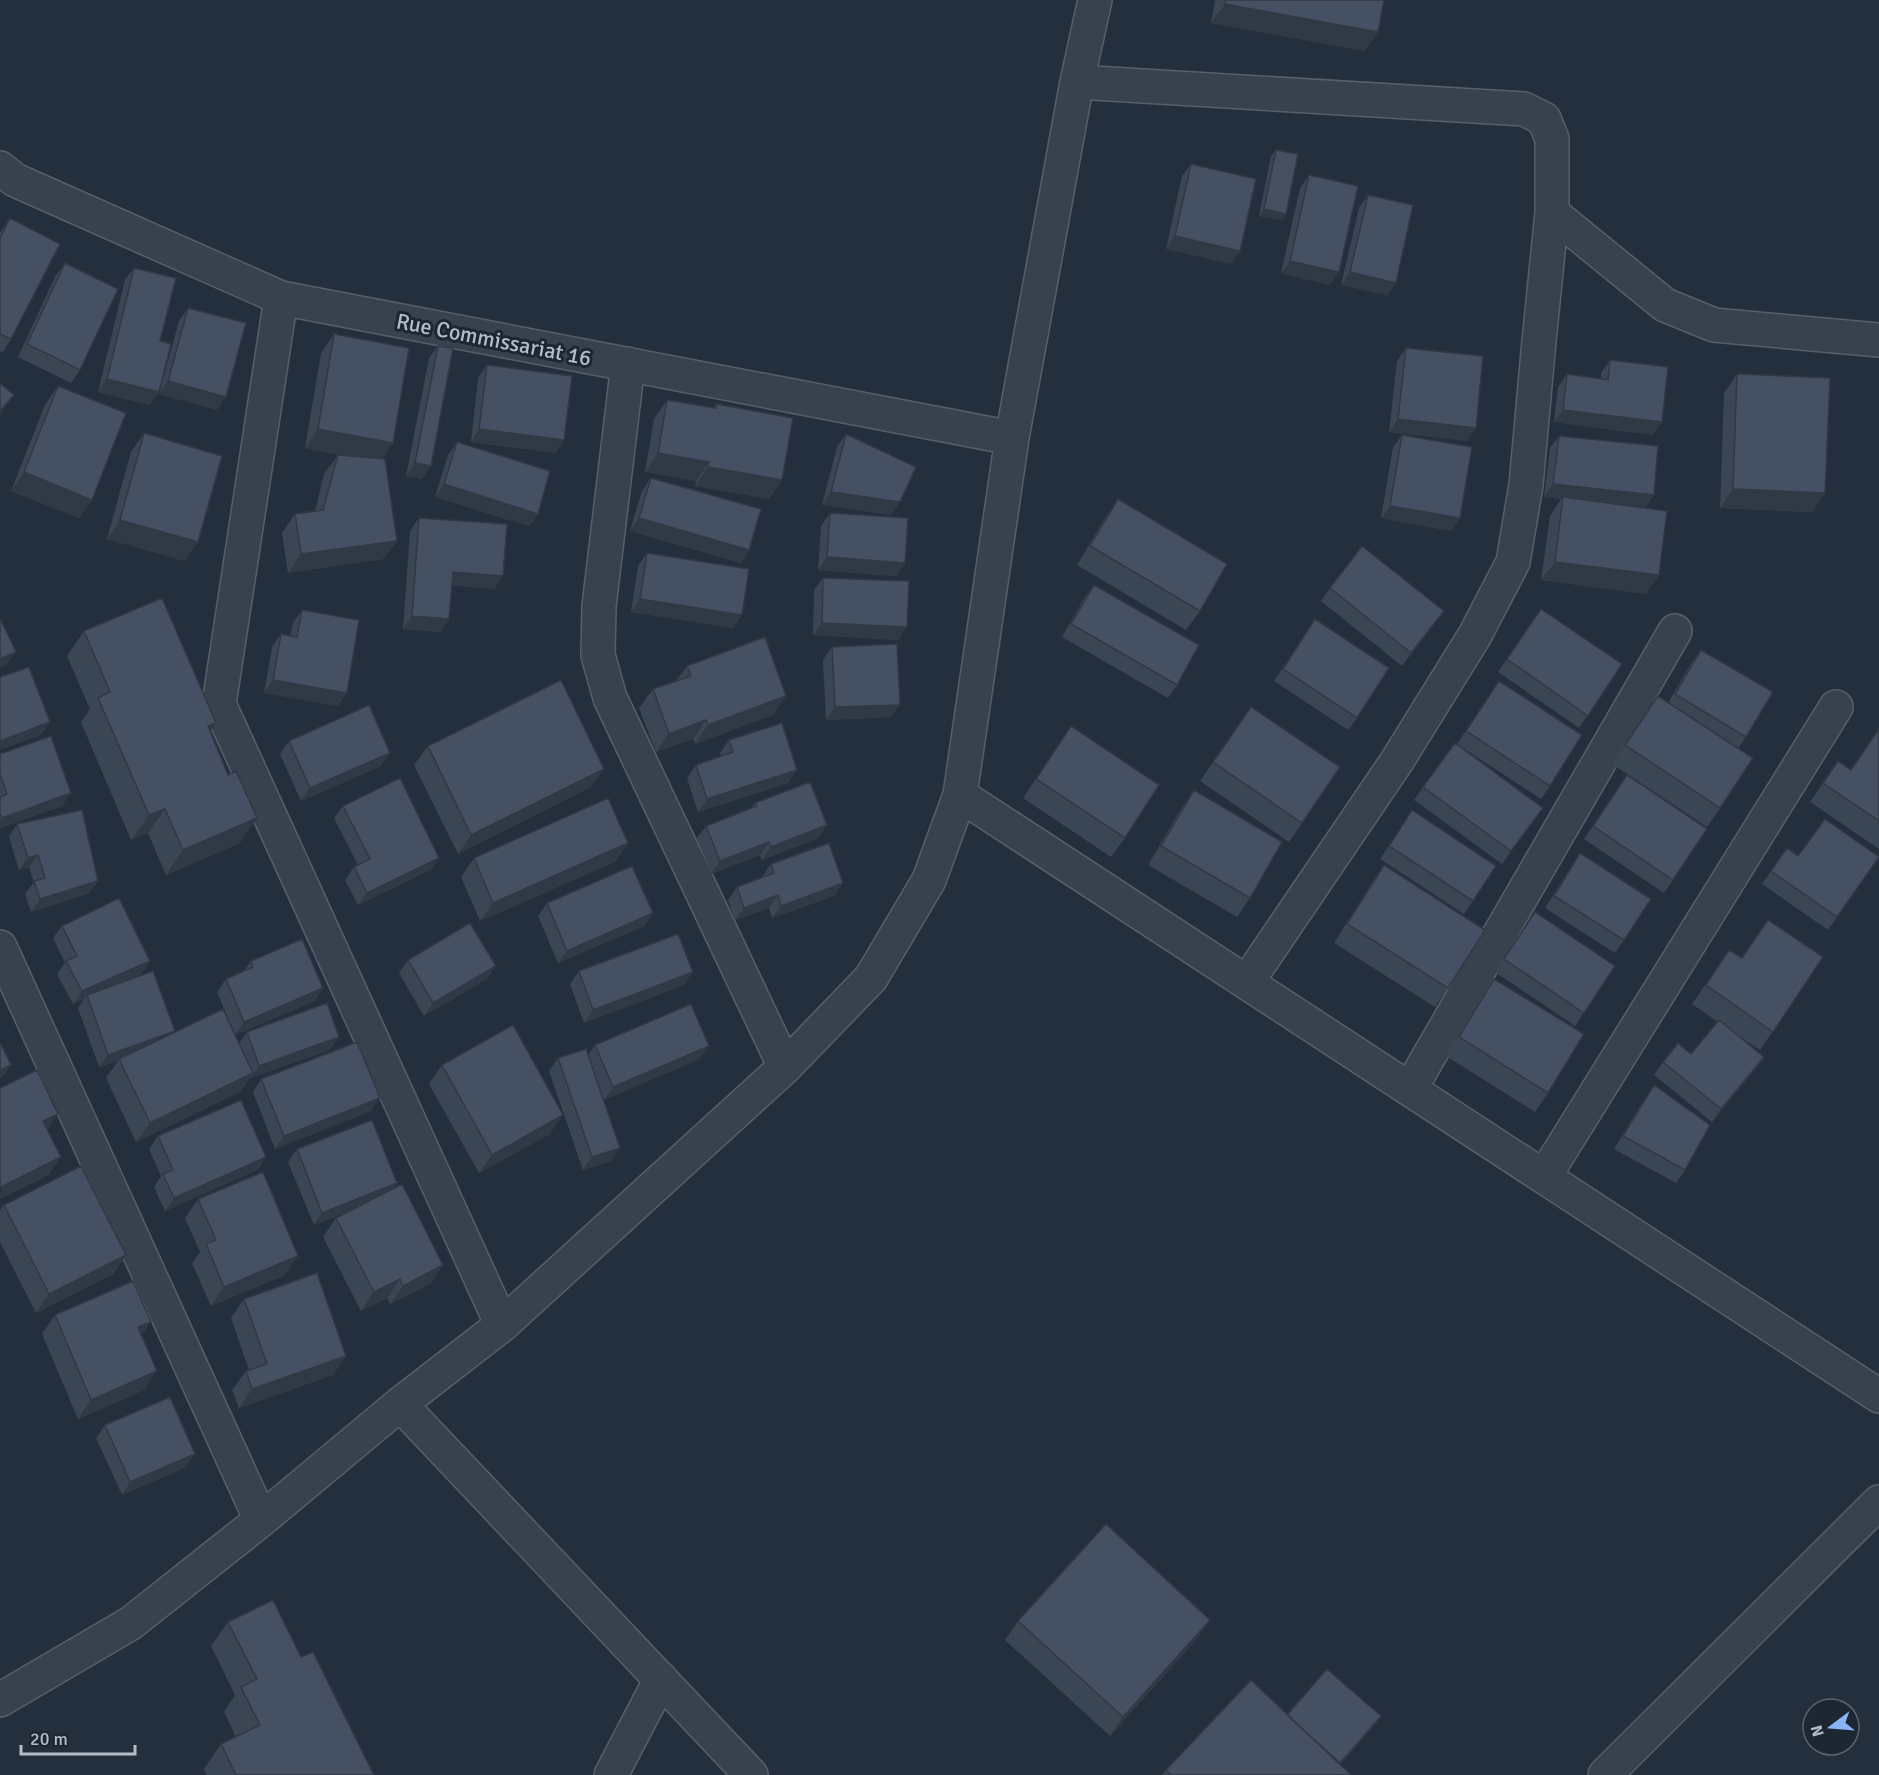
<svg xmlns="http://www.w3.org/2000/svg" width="1879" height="1775" viewBox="0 0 1879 1775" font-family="Signika,sans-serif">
<rect width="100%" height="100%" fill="#242f3e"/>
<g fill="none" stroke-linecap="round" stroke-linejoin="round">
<defs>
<path id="minor" d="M1077,82L1524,109L1544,119L1552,139V213L1539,341L1526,485L1513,562L1475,635L1397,761L1247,982
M0,168L15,180L281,298L1012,438
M1552,213L1665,305L1714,325L1879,340
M281,298L219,704L502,1325
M628,364L599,606L598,655L610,698L785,1067
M960,795L1879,1396
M0,947L261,1520
M1410,1089L1675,631
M1544,1177L1836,707
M400,1404L751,1775
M0,1700L131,1623L261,1520L400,1404L502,1325L785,1067L871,978L929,880L960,795L1012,438L1077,82L1095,0
M611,1775L661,1679
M1605,1775L1879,1502"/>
</defs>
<use href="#minor" stroke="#565f6c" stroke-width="36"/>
<use href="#minor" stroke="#38414e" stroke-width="33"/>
</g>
<path fill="#3b4654" d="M1215,0H1384L1378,32L1365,51L1211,23Z
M1276,150L1286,214L1282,220L1259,216L1271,156Z
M1191,164L1231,264L1166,249L1182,176Z
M1309,175L1330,285L1281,273L1300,188Z
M1368,195L1396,283L1387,295L1341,285L1359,208Z
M10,218L11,339L3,352L0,351V233Z
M65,263L80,370L71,383L18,357L56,275Z
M134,268L160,341L150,405L98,392L125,280Z
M188,308L217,410L159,394L179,321Z
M334,334L393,443L382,459L397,541L383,559L288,573L282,533L295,514L315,511L324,474L338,455H340L305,448L321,353Z
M438,346L422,479L406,476L429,358Z
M1406,348L1476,428L1467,441L1389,432L1397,361Z
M1610,360L1653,435L1554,422L1558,387L1567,374L1601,379V373Z
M487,365L564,440L555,453L471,442L478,378Z
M1737,374L1825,493L1812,512L1720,508L1724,393Z
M58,386L92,500L79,518L11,491L45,405Z
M667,400L713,408L716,404L782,480L769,499L695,486L696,481L645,472L654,419Z
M144,433L185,561L107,539L131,452Z
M846,434L900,502L891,515L822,505L837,447Z
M1402,435L1451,531L1381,518L1393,447Z
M1559,436L1654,495L1645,508L1659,575L1646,594L1541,580L1550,516L1561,499L1544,497L1550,448Z
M457,442L538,514L529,526L435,497L448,455Z
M651,478L749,550L741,563L630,531L642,491Z
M1118,499L1200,611L1186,630L1077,565L1105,518Z
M830,513L905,563L896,576L818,570L821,526Z
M419,518L503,576L494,589L452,585L449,619L440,632L403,629L410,531Z
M647,553L742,615L733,628L631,612L638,566Z
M823,578L907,627L898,640L813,635L814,590Z
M1094,585L1177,685L1168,698L1062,637L1085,597Z
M1330,588L1435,623L1402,666L1321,601Z
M1541,609L1622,664L1579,728L1498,672Z
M302,610L338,706L264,693L272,647L281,634L290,636L293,623Z
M1315,619L1357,718L1348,730L1274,681Z
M84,631L210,732L240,843L166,875L148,833L131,840L81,722L90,709L67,656Z
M832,647L891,717L826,720L823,660Z
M1701,650L1746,737L1738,749L1720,808L1707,827L1612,764L1658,696L1668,703L1692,662Z
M687,666L786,696L773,715L695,744L693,739L656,752L639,708L653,689L676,681Z
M1499,681L1550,786L1541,799L1457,744Z
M1251,707L1302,823L1289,842L1200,781Z
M1071,726L1125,838L1111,857L1023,798Z
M1879,728V849L1810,802L1838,761L1850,770Z
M729,740L797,770L788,783L698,812L687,778L696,765L721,756L720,753Z
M289,741L390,753L381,766L301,801L280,754Z
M1455,743L1543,808L1502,864L1414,800Z
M428,746L591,787L458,854L414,765Z
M0,754L62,806L0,828Z
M1618,788L1673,880L1664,893L1584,839Z
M1194,790L1250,898L1237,917L1148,865L1181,809Z
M755,803L827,825L818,838L762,860L760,855L711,874L697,838L706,826L751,808Z
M343,806L439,858L430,870L358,905L345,880L354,867L358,865L334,818Z
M1412,810L1473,901L1464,914L1380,859Z
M17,824L98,881L89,893L31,912L25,894L34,882L29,867L19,870L9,837Z
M628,843L615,862L480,921L461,877L474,858Z
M1787,848L1798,856L1879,857L1828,930L1762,884Z
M1580,853L1624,940L1615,953L1545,908Z
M771,864L843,883L834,896L772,918L769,908L735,920L728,900L737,887L762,877Z
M1384,865L1448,988L1435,1007L1334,943L1371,884Z
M547,903L653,913L644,926L558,963L538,916Z
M1535,912L1615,966L1575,1026L1495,972Z
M1768,920L1823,957L1760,1050L1740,1037L1755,1070L1712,1122L1654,1075L1663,1062L1691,1054L1718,1022L1692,1004L1729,950L1742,958Z
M62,926L141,974L125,981L173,1033L239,1043L247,1032L330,1050L250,1078V1077L240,1092L136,1142L106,1078L118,1061L99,1067L78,1008L84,999L73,1004L57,974L65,963L53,938Z
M408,960L487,979L424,1016L399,973Z
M251,961L323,988L314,1001L235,1035L217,992L226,979L244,971Z
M579,971L684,985L584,1023L570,984Z
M1494,979L1548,1093L1535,1112L1446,1056L1481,998Z
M595,1045L700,1059L604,1100L611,1161L583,1170L549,1071L558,1058L588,1055Z
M442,1065L550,1134L479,1173L429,1084Z
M261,1079L371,1111L275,1149L253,1092Z
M1654,1085L1685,1170L1676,1183L1614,1149L1645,1098Z
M158,1136L266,1157L257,1170L165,1211L154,1187L161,1176L149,1149Z
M297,1149L397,1183L392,1189L443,1265L430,1284L390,1304L387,1298L361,1311L323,1237L336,1218L347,1212L314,1225L288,1162Z
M198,1199L285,1275L211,1306L192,1263L200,1252L185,1218Z
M4,1205L126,1255L113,1274L36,1313L0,1242V1210Z
M244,1299L346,1356L333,1375L239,1408L232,1390L246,1371L249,1370L231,1318Z
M55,1315L142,1335L144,1390L78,1419L42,1334Z
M105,1425L186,1467L122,1495L96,1438Z
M1018,1621L1197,1639L1110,1736L1005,1640Z
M228,1622L301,1657L374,1775H207L204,1769L221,1744L236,1737L224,1712L235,1695L211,1646Z
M1287,1715L1381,1716L1372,1728L1340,1765L1351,1775H1162L1166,1770Z"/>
<path fill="#303945" d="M1225,4L1378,32L1365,51L1211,23Z
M1264,209L1286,214L1282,220L1259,216Z
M1175,236L1240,251L1231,264L1166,249Z
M1290,261L1339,272L1330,285L1281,273Z
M1350,272L1396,283L1387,295L1341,285Z
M107,379L159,392L150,405L98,392Z
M168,381L226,397L217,410L159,394Z
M14,395L5,408L0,414V411Z
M1563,410L1662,422L1653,435L1554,422Z
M1398,419L1476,428L1467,441L1389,432Z
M318,429L393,443L380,462L305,448Z
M479,429L564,440L555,453L471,442Z
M658,453L709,462L696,481L645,472Z
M415,463L431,466L422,479L406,476Z
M708,467L782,480L769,499L695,486Z
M24,472L92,500L79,518L11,491Z
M444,484L538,514L529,526L435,497Z
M1553,484L1654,495L1645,508L1563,497L1561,499L1544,497Z
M1733,489L1825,493L1812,512L1720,508Z
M831,492L900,502L891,515L822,505Z
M1390,506L1460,518L1451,531L1381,518Z
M639,518L749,550L741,563L630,531Z
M120,520L198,542L185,561L107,539Z
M397,541L383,559L288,573L301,554Z
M827,557L905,563L896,576L818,570Z
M1555,562L1659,575L1646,594L1541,580Z
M453,572L503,576L494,589L444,585Z
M640,599L742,615L733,628L631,612Z
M1444,611L1435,623L1402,666L1411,653Z
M412,616L449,619L440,632L403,629Z
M822,623L907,627L898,640L813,635Z
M16,652L7,665L0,668V659Z
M273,680L347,693L338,706L264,693Z
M786,696L773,715L695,744L708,725Z
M900,705L891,717L826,720L835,707Z
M706,720L693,739L656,752L669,734Z
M50,722L41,735L0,750V741Z
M216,723L199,748L208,726Z
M390,753L381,766L301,801L310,788Z
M604,769L591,787L458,854L471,835Z
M797,770L788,783L698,812L707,799Z
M71,793L62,806L0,828V820L2,818Z
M165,809L148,833L131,840L149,815Z
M257,818L240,843L166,875L183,850Z
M827,825L818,838L762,860L771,847Z
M769,842L760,855L711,874L720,861Z
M628,843L615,862L480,921L493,903Z
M38,855L29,867L19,870L28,858Z
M439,858L430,870L358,905L367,893Z
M98,881L89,893L31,912L40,899Z
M843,883L834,896L772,918L781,906Z
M778,895L769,908L735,920L744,908Z
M653,913L644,926L558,963L567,951Z
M150,961L141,974L88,998L87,995L84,999L73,1004L82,991Z
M496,966L487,979L424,1016L433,1003Z
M693,972L684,985L584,1023L593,1010Z
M323,988L314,1001L235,1035L244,1022Z
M175,1031L166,1044L119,1059L118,1061L99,1067L108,1055Z
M339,1037L330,1050L250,1078L259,1066Z
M709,1046L700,1059L604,1100L613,1087Z
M1764,1057L1755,1070L1712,1122L1721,1109Z
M11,1065L2,1078H0V1070Z
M253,1073L240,1092L136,1142L150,1123Z
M380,1098L371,1111L275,1149L284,1136Z
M58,1114L45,1133L43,1121Z
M563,1115L550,1134L479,1173L492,1155Z
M620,1148L611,1161L583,1170L592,1157Z
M61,1157L48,1176L0,1199L1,1187Z
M266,1157L257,1170L165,1211L174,1198Z
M397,1183L388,1196L314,1225L322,1213Z
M126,1255L113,1274L36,1313L49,1294Z
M298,1256L285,1275L211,1306L224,1287Z
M443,1265L430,1284L390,1304L403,1286Z
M400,1279L387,1298L361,1311L374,1292Z
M151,1322L137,1341L138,1327Z
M346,1356L333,1375L239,1408L252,1389Z
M157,1371L144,1390L78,1419L91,1400Z
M195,1454L186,1467L122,1495L130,1482Z
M1210,1620L1197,1639L1110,1736L1123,1717Z
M1381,1716L1372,1728L1331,1775L1340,1763Z"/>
<path fill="#455162" stroke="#303945" stroke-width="1.5" d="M1225,0H1384L1378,32L1225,4Z
M1276,150L1298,154L1286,214L1264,209Z
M1191,164L1256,179L1240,251L1175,236Z
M1309,175L1358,186L1339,272L1290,261Z
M1368,195L1413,205L1396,283L1350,272Z
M10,218L60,244L11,339L0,334V238Z
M65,263L118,289L80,370L27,344Z
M134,268L176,278L160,341L171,344L159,392L107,379Z
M188,308L246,323L226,397L168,381Z
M334,334L409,348L393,443L318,429Z
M438,346L453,348L431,466L415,463Z
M1406,348L1483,356L1476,428L1398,419Z
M1610,360L1668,367L1662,422L1563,410L1567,374L1608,380Z
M487,365L572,376L564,440L479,429Z
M1737,374L1830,378L1825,493L1733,489Z
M0,383L14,395L0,411Z
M58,386L126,413L92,500L24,472Z
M667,400L716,408V404L793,418L782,480L708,467L709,462L658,453Z
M144,433L222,456L198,542L120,520Z
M846,434L916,467L900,502L831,492Z
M1402,435L1472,447L1460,518L1390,506Z
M1559,436L1658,446L1654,495L1553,484Z
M457,442L550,471L538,514L444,484Z
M338,455L385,459L397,541L301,554L295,514L323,510Z
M651,478L761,509L749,550L639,518Z
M1563,497L1667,511L1659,575L1555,562Z
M1118,499L1227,564L1200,611L1090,546Z
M830,513L908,518L905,563L827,557Z
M419,518L507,524L503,576L453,572L449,619L412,616Z
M1362,546L1444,611L1411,653L1330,588Z
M647,553L749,569L742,615L640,599Z
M823,578L909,581L907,627L822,623Z
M1094,585L1199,645L1177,685L1071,624Z
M162,598L216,723L208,726L228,775L236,771L257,818L183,850L165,809L149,815L98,698L110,692L84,631Z
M1541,609L1622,664L1588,716L1507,659Z
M302,610L359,620L347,693L273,680L281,634L297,637Z
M0,618L16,652L0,659Z
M1315,619L1389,668L1357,718L1283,669Z
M765,637L786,696L708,725L706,720L669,734L653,689L691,676L687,666Z
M897,644L900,705L835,707L832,647Z
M1701,650L1773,692L1746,737L1675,694Z
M29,667L50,722L0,741V677Z
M561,680L604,769L471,835L428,746Z
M1499,681L1582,735L1550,786L1466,731Z
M1658,696L1753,758L1720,808L1625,745Z
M369,705L390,753L310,788L289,741Z
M1251,707L1340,767L1302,823L1213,762Z
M782,723L797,770L707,799L696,765L733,752L729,740Z
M1071,726L1159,785L1125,838L1036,779Z
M1879,729V821L1823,783L1838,761L1851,770Z
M51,736L71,793L2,818L0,813V797L7,794L0,774V754Z
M1455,743L1543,808L1511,851L1423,787Z
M1627,775L1707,829L1673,880L1593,826Z
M400,778L439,858L367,893L354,867L370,859L343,806Z
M810,782L827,825L771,847L769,842L720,861L706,826L757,806L755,803Z
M1194,790L1282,842L1250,898L1161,846Z
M608,798L628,843L493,903L474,858Z
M82,810L98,881L40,899L34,881L45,878L38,855L28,858L17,824Z
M1412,810L1496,866L1473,901L1389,846Z
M1825,819L1879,857L1837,917L1771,871L1787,848L1798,856Z
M829,843L843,883L781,906L778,895L744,908L737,887L774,873L771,864Z
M1580,853L1651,899L1624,940L1554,896Z
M1384,865L1485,930L1448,988L1347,924Z
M632,866L653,913L567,951L547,903Z
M119,898L150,961L82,991L66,961L77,956L62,926Z
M1535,912L1615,966L1584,1013L1504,959Z
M1768,920L1823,957L1773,1032L1706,985L1729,950L1742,958Z
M470,923L496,966L433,1003L408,960Z
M678,934L693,972L593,1010L579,971Z
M302,939L323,988L244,1022L226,979L253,967L251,961Z
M153,971L175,1031L108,1055L87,995Z
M1494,979L1584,1034L1548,1093L1459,1037Z
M327,1003L339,1037L259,1066L247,1032Z
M691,1004L709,1046L613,1087L595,1045Z
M223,1009L253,1073L150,1123L119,1059Z
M1719,1020L1764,1057L1721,1109L1663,1062L1678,1043L1691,1054Z
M513,1025L563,1115L492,1155L442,1065Z
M0,1042L11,1065L0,1070Z
M357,1042L380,1098L284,1136L261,1079Z
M586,1049L620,1148L592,1157L558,1058Z
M37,1070L58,1114L43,1121L61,1157L1,1187L0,1185V1088Z
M1654,1085L1710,1125L1685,1170L1623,1136Z
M241,1100L266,1157L174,1198L163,1174L173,1170L158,1136Z
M372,1120L397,1183L322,1213L297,1149Z
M81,1166L126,1255L49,1294L4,1205Z
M263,1172L298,1256L224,1287L206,1244L216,1240L198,1199Z
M402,1184L443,1265L403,1286L400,1279L374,1292L336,1218Z
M317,1273L346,1356L252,1389L246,1371L267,1364L244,1299Z
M133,1281L151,1322L138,1327L157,1371L91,1400L55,1315Z
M170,1397L195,1454L130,1482L105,1425Z
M1106,1524L1210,1620L1123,1717L1018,1621Z
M273,1600L301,1657L313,1652L374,1775H236L221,1744L260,1725L241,1687L257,1679L228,1622Z
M1327,1669L1381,1716L1340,1763L1287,1715Z
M1251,1680L1351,1775H1171L1166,1770Z"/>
<g text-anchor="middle" stroke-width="6" stroke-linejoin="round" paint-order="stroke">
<g font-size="22" fill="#b4bcc9" stroke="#1d2633">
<text transform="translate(494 339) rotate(11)" y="8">Rue Commissariat 16</text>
</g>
</g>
<g transform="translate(1831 1727) rotate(254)"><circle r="28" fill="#1d2633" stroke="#59626f" stroke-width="1.5"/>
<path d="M0-4.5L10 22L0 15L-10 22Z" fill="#8ab4f8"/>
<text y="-9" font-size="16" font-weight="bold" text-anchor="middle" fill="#b4bcc9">N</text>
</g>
<path d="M21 1745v9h114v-9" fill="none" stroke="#b4bcc9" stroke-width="3"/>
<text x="30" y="1745" font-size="18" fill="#b4bcc9" stroke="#1d2633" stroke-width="4.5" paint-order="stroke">20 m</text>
</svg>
